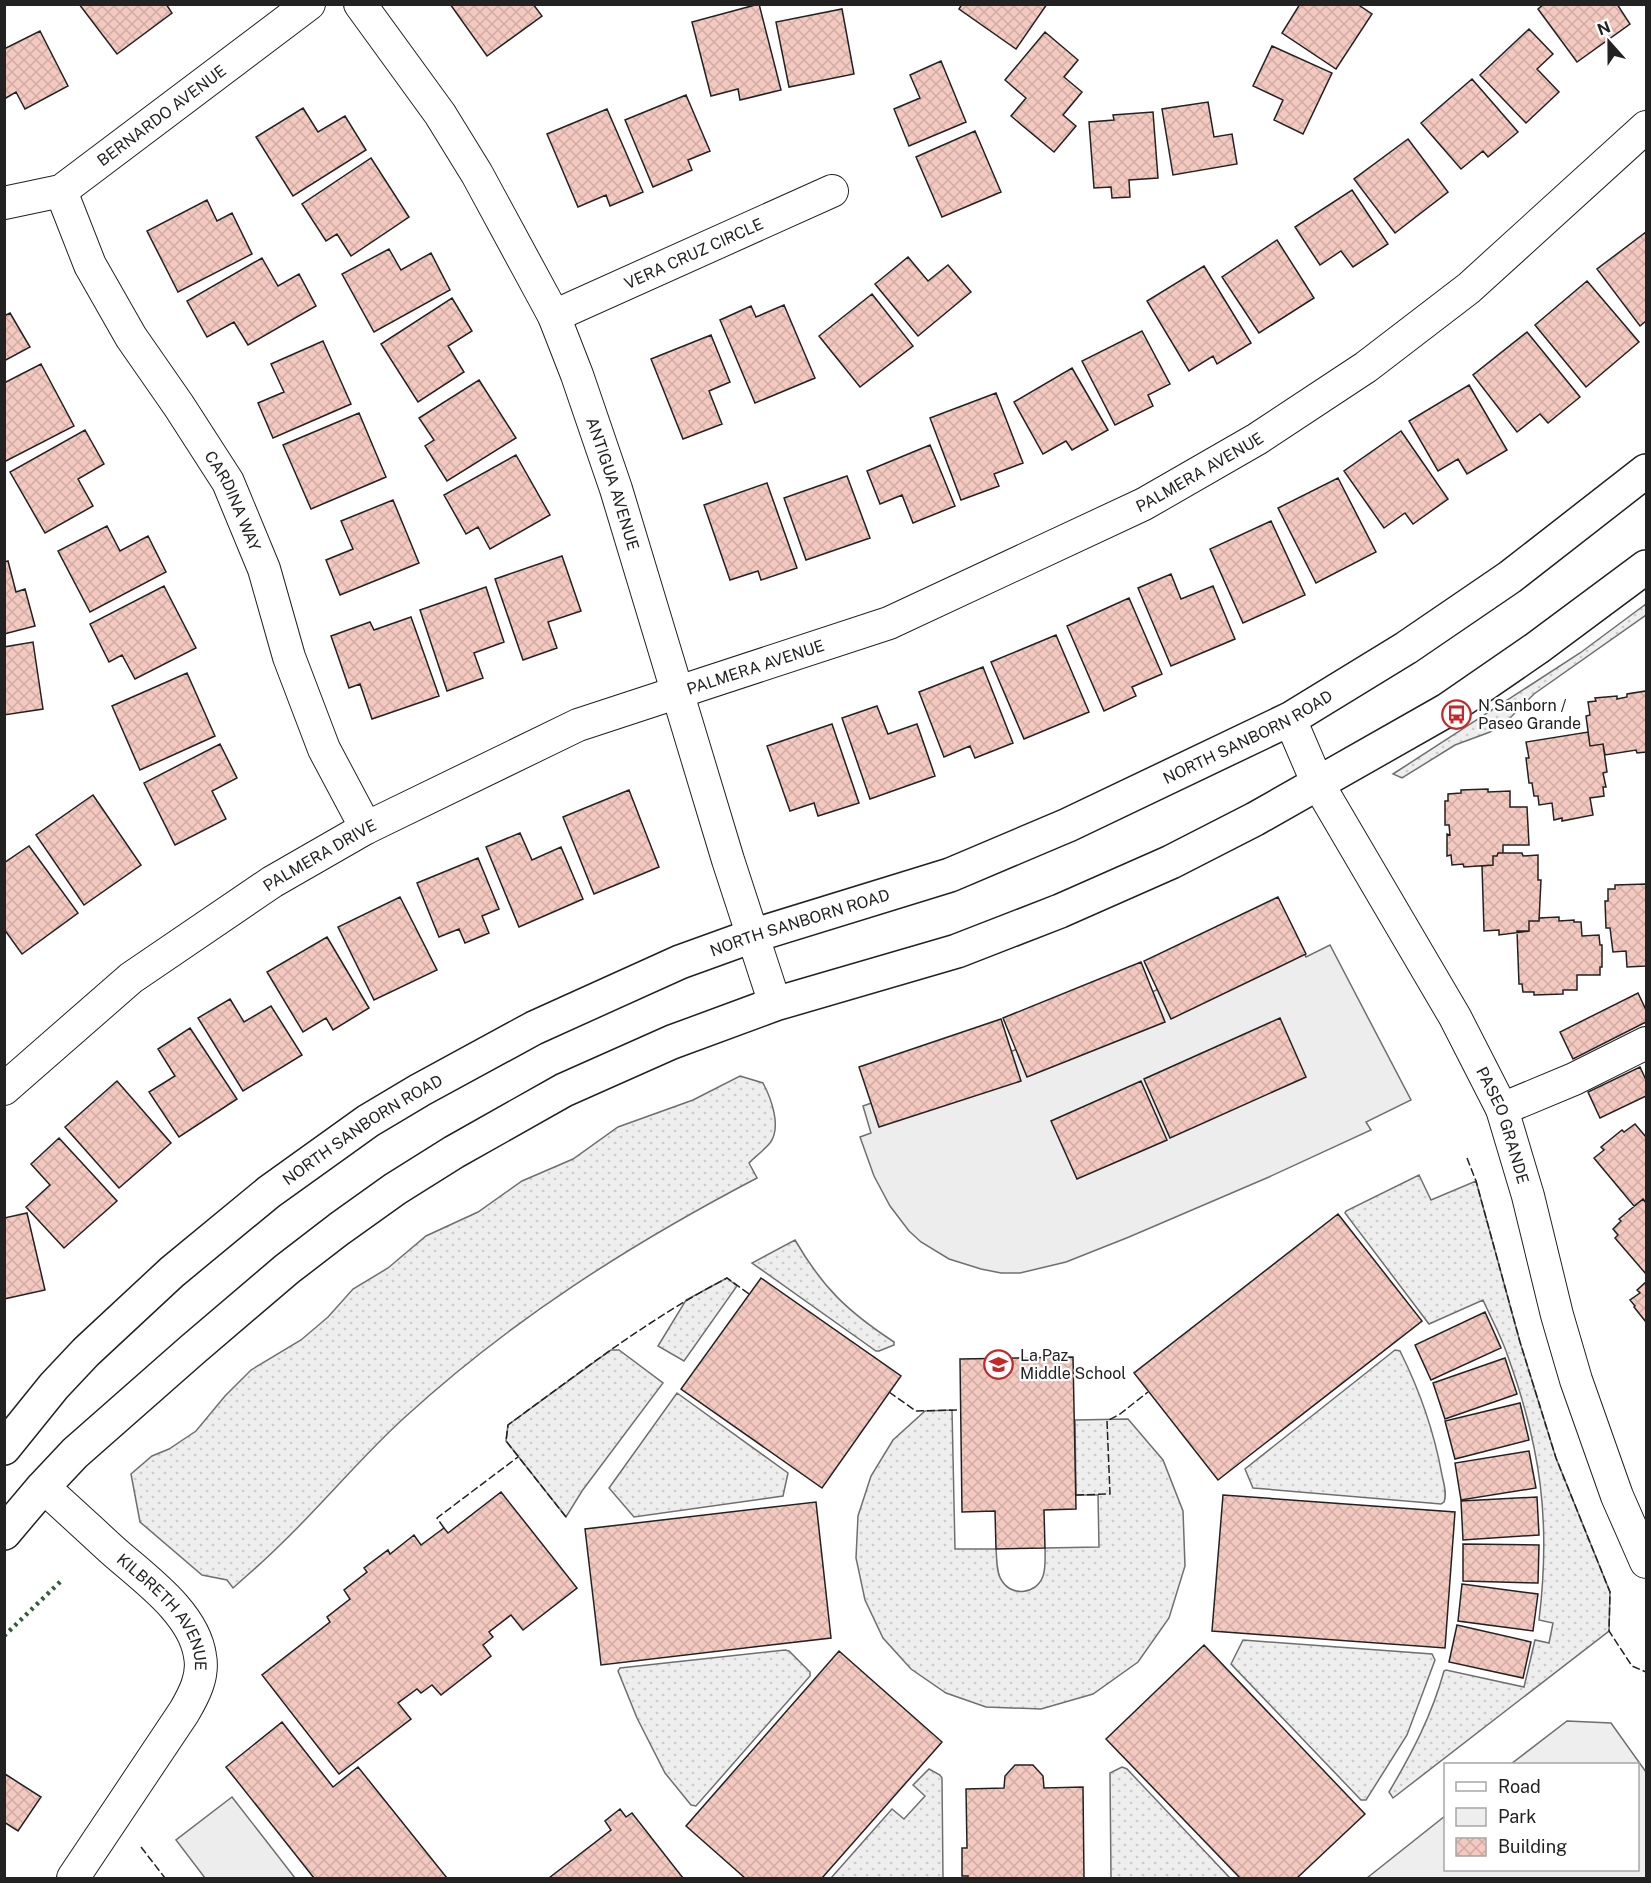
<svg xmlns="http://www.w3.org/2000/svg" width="1651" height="1883" viewBox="0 0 1651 1883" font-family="'Public Sans',sans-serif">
<defs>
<pattern id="green-dots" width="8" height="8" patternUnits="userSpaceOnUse" patternTransform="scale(1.5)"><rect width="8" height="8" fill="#eee"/><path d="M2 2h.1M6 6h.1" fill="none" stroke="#ccc" stroke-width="1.8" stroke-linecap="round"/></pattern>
<pattern id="building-cross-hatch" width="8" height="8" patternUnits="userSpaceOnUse" patternTransform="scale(1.5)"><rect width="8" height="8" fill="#f3c9c0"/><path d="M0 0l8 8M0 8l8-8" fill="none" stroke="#d0aca5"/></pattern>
</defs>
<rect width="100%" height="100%" fill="#fff"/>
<path fill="url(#green-dots)" stroke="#6f6f6f" stroke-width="1.5" d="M1646,604V615L1534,694L1508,720L1490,732L1455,745L1402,778L1393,774L1580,653Z
M740,1076L763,1083C771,1098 782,1127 770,1143C764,1150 755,1157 749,1163L757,1178C629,1245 511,1320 404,1418C360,1458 323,1504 280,1545C265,1560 249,1574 233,1588L227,1580L202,1575L140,1522L131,1474L152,1456L169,1449L196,1431L225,1396L251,1370L301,1340L328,1317L353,1289L388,1268L426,1236L478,1212L522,1181L573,1159L618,1127L693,1100Z
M1419,1175L1431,1200L1476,1181L1520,1342L1556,1458L1610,1592L1609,1631L1393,1798L1389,1792C1412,1753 1432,1715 1444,1671L1446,1670L1524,1687L1535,1640L1549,1643L1553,1623L1539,1620C1551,1522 1541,1447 1507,1354C1501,1336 1491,1318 1483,1300L1429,1324L1345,1213L1346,1211Z
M795,1240C823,1288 847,1311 894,1342V1345L879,1351H876L752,1263Z
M727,1278L737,1286L684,1361L658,1346L686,1300Z
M611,1350H619L663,1383L582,1491L566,1517L506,1441L508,1425Z
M1395,1350L1400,1351C1420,1391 1434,1431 1442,1475C1444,1484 1447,1494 1444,1502L1441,1504L1253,1488L1245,1469Z
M677,1393L788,1473L783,1496L634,1517L609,1488Z
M952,1410L955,1549H996C997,1559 996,1573 1002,1581C1012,1597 1037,1594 1043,1576C1046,1568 1045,1557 1045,1548L1099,1547L1098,1495H1076L1075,1420L1128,1419L1163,1460L1183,1511L1185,1566L1169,1618L1138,1662L1093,1694L1041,1709L986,1707L946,1693L911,1669L883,1638L865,1600L856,1558L858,1516L871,1476L893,1440L925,1411Z
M1243,1640L1432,1654L1435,1660L1407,1735L1366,1800H1361L1231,1664Z
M785,1650L789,1651L810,1672V1676L696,1806L691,1805L665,1773L637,1718L618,1671L620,1668Z
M1122,1767L1127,1769L1230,1878H1111L1110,1773Z
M929,1769L940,1775L942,1778L943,1878H831L892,1809L904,1819L925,1796L913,1785Z"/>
<path fill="#eee" stroke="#6f6f6f" stroke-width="1.5" d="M1567,1721L1611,1723L1646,1772V1878H1367L1445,1816L1446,1870H1638V1764H1511Z"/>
<path fill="#ededed" stroke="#6f6f6f" stroke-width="1.5" d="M1291,926L1306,957L1330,945L1411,1100L1366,1122L1371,1130L1269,1177L1129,1237L1066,1262L1020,1273H1001L981,1269L949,1259L921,1242L909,1231L890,1206L874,1176L860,1137L871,1133L863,1106L978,1065L1129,1003Z
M232,1797L295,1878H205L176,1840Z"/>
<path fill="url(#building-cross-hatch)" stroke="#222" stroke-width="1.5" d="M79,4H166L172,13L117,54Z
M450,4H533L542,16L487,56Z
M759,4L781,90L740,100L738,89L711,96L692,22Z
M962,4H1047L1016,49L959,9Z
M1300,4H1357L1372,14L1336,69L1282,33Z
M1544,4H1617L1630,24L1577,62L1538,9Z
M842,9L854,74L789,87L776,22Z
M1529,29L1553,54L1537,69L1559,92L1526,123L1480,75Z
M40,31L68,86L25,109L16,92L6,98L4,95V49Z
M1045,32L1078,60L1064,77L1082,92L1063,115L1076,126L1054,152L1011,116L1026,98L1005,80Z
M1272,46L1332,73L1303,134L1274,120L1283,100L1253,86Z
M941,61L966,122L909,146L894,109L920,98L910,75Z
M1472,79L1518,132L1488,157L1483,151L1461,169L1421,123Z
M686,95L710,151L688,160L692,170L653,187L625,120Z
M1208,102L1214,137L1232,134L1237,164L1173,175L1162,109Z
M303,108L318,132L345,116L366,150L293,196L256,137Z
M607,109L643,192L610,206L606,195L578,207L547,134Z
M1153,112L1158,178L1129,180L1130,197L1112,198L1111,187L1094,188L1089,122L1114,120L1113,115Z
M975,131L1001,192L942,217L916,157Z
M1408,139L1448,192L1395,233L1354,179Z
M371,158L409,217L351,256L337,234L326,241L302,204Z
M1352,190L1388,244L1353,267L1341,251L1320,265L1295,227Z
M207,200L217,221L232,213L252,254L178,292L147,231Z
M1646,232V321L1640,326L1597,269Z
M1277,240L1314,298L1259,333L1222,277Z
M389,249L401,270L431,253L450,290L374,332L342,274Z
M908,257L928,281L948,265L971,292L918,336L875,284Z
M262,258L278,286L299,274L316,306L248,345L234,322L207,337L187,301Z
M1204,266L1251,343L1217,364L1213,356L1189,371L1147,301Z
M1587,281L1639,342L1586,387L1535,325Z
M872,294L913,346L860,387L819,336Z
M452,298L472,331L448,346L464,372L418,402L381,344Z
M784,305L815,378L755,403L720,320L751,306L756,317Z
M10,313L30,347L4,361V316Z
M1142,331L1170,384L1148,395L1153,406L1115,425L1082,361Z
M1527,332L1580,397L1548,423L1540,414L1517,432L1473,375Z
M711,335L730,382L709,391L722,424L683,439L651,359Z
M323,341L351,404L273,438L258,403L284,392L271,364Z
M41,364L74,426L4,462V383Z
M1072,368L1108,430L1072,450L1066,441L1043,454L1014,402Z
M479,380L516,438L447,481L425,446L434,440L419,418Z
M1469,385L1507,450L1467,474L1458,459L1438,471L1409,421Z
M996,393L1023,463L994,474L999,486L961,500L930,418Z
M359,413L386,477L311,509L283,445Z
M85,430L104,464L78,479L93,506L45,533L10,472Z
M1401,431L1448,499L1413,524L1405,513L1384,528L1344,471Z
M930,445L955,506L913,523L902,495L880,504L867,471Z
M516,455L550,515L490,549L478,527L466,534L444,495Z
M847,476L870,538L806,560L784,498Z
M1338,478L1376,552L1316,583L1278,508Z
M767,483L797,568L761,580L758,571L730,580L704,505Z
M393,500L419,563L340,595L326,560L353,549L341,521Z
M1271,521L1305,595L1243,623L1210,549Z
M107,526L120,551L148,536L166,572L90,612L58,551Z
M562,556L581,611L548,622L557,648L523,660L495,579Z
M8,561L16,592L25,589L35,626L4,634V562Z
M1171,574L1181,599L1213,586L1235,639L1171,666L1138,588Z
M164,586L196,648L135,679L122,655L109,662L90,624Z
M486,587L504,642L474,653L483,678L447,691L420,610Z
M1129,598L1162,674L1132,687L1136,696L1104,711L1067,626Z
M411,617L439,696L372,719L360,684L349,688L331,636L370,622L374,630Z
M1056,635L1089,712L1024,739L991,662Z
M33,642L43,709L4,715V647Z
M983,667L1013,743L975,758L970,746L944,757L919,692Z
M187,673L215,736L140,770L112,706Z
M1646,691V752L1637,753L1636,750L1605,755L1603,744L1590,746L1586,716L1590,715L1588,702L1596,701L1595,698L1617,696V699L1627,697V694Z
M877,706L888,734L917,724L935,776L870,799L842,718Z
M832,724L859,803L818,816L814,803L790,811L767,746Z
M1588,732L1590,746L1603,744L1607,772L1603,773L1606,787H1603L1604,796L1590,798L1593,815L1562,821V818L1554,820L1552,803L1539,805L1538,796H1534L1532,783H1529L1526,758H1529L1526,742Z
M220,744L237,778L212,791L226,819L175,845L144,783Z
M1488,789V792L1510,791V807H1527L1529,845H1503V853H1498L1497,856H1493V865L1464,867L1463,864L1452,865L1451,855L1447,856V834L1450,835L1449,825H1445V801H1448V794L1461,793V790Z
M629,790L659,867L594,894L563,817Z
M93,795L141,865L84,905L36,835Z
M520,833L532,860L561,847L583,899L519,927L486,847Z
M29,846L78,913L22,954L4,929V863Z
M1498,853H1522L1523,856L1538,855V880H1541L1539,921H1529V931L1499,935V930L1484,931L1482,866L1493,865V856H1497Z
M478,858L499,909L482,916L489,933L465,943L459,929L439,937L417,883Z
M1646,884V966L1627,967L1626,951L1613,952L1610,928H1606L1605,901H1608V889H1615V885Z
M400,897L437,970L374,1000L338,927Z
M1278,897L1306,954L1171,1019L1144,961Z
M1559,917V921L1574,920V922H1581L1582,936L1599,935L1600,945H1602V967H1600V975H1577V990H1563V994L1534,995V992H1523L1522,984H1519L1517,931H1529V921H1539V918Z
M327,937L369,1008L333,1030L326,1018L303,1032L267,972Z
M1141,962L1165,1022L1027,1077L1003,1018Z
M1638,993L1646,1010V1022L1573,1059L1560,1032Z
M230,999L244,1022L271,1006L302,1055L243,1091L198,1018Z
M1280,1018L1306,1077L1170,1138L1144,1079Z
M1001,1019L1021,1081L879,1127L859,1067Z
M190,1028L237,1099L179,1137L149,1092L175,1076L158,1049Z
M1640,1067L1646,1080V1096L1600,1118L1588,1092Z
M117,1081L171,1143L119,1188L65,1127Z
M1141,1081L1167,1140L1077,1179L1051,1121Z
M1635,1124L1646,1137V1203L1643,1199L1634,1206L1594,1158L1604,1150L1601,1147L1622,1130L1624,1132Z
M59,1138L117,1201L64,1248L26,1207L50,1185L31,1164Z
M1643,1199L1646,1203V1274L1615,1238L1618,1235L1613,1229L1621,1221L1619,1219Z
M27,1213L45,1290L4,1299V1218Z
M1338,1214L1422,1321L1218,1480L1134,1373Z
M761,1278L901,1376L822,1488L681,1389Z
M1646,1282V1322L1634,1307L1635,1306L1630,1300L1640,1293L1637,1290Z
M1485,1312L1501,1348L1431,1380L1415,1345Z
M1073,1357L1076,1509L1044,1510L1045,1548L996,1549L995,1511L962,1512L960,1359Z
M1505,1358L1517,1394L1445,1419L1433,1383Z
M1520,1403L1529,1440L1455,1459L1445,1421Z
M1529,1451L1536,1488L1461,1500L1455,1463Z
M501,1492L577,1588L523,1630L511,1615L489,1632L493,1637L483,1645L491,1656L441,1695L432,1685L421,1693L417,1689L398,1703L411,1719L339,1774L262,1675L330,1622L327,1617L350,1599L344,1590L367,1572L364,1568L388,1550L390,1554L414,1535L421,1545L444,1528L448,1533Z
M1223,1495L1455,1512L1445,1648L1212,1631Z
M1537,1497L1539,1535L1463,1540L1461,1501Z
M816,1502L831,1638L601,1665L585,1529Z
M1463,1544L1539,1545L1538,1583L1463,1581Z
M1462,1584L1538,1594L1533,1631L1458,1621Z
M1457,1625L1531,1642L1523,1678L1449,1662Z
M1204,1645L1365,1814L1297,1878H1240L1106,1739Z
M839,1651L942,1742L822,1878H745L686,1826Z
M282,1722L333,1787L358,1767L447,1878H314L226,1767Z
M1015,1765H1033L1043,1776L1044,1788L1083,1787L1084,1878H968V1876H962V1848H967L966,1789L1004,1788L1005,1776Z
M5,1774L41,1797L18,1831L4,1822Z
M620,1809L626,1817L632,1813L683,1878H549L611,1830L605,1821Z"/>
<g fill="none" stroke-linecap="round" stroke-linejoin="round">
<defs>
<g id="street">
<path id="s1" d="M360,4L440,114L477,174L554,316L577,375L616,489L728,860L775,1004"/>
<path id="s2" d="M61,191L90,265L131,337L179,406L228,482L264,569L289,657L324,749L366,828"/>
<path id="s3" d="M4,203L61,191L309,4"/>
<path id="s4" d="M554,316L832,191"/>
<path id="s5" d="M1290,719L1317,782L1455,1017L1502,1109L1528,1196L1557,1315L1576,1380L1617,1496L1646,1562"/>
<path id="s6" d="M4,1089L131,978L272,882L366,828L578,725L889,623L1144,504L1257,439L1366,367L1469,288L1646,127"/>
<path d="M1502,1109L1574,1079L1646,1043"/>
<path id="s7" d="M43,1487C66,1507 88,1528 111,1549C142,1577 194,1612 200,1656C204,1676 194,1695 184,1712L73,1878"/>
</g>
<g id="secondary">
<path id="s8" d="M4,1448L54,1386L86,1352L172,1272L269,1192L368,1121L420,1090L534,1028L680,962L752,936L950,875L1068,825L1290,719L1406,648L1510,577L1646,471"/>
<path d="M4,1533L43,1487L75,1453L192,1350L287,1269L339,1229L395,1189L454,1152L564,1090L672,1042L775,1004L957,951L1060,911L1171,862L1255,819L1447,710L1537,648L1646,567"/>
</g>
</defs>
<use href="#street" stroke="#222" stroke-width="34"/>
<use href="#secondary" stroke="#222" stroke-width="36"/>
<use href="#street" stroke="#fff" stroke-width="32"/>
<use href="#secondary" stroke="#fff" stroke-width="33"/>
<path stroke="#2f5e38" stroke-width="4.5" stroke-dasharray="3 4.5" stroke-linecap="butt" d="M4,1636L62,1580"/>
<path stroke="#222" stroke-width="1.5" stroke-dasharray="8 3" stroke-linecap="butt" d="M1467,1158L1476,1181L1520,1342L1556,1458L1610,1592L1609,1631L1632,1666L1646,1672
M889,1392L916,1411L961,1410
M1076,1495L1110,1494L1107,1421L1120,1414L1148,1392
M566,1517L506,1441L508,1425C579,1373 648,1319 727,1278L749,1294
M444,1528L437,1518L518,1457
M141,1847L165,1878"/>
</g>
<defs>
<symbol id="bus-ring" viewBox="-11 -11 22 22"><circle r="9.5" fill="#fff" stroke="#c62828" stroke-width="1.5"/><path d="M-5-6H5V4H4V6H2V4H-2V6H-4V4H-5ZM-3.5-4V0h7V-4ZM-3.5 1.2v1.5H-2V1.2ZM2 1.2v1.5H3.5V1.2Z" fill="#c62828"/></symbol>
<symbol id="school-ring" viewBox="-11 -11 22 22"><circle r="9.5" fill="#fff" stroke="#c62828" stroke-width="1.5"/><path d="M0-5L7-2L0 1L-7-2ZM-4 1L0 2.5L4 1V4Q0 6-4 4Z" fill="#c62828"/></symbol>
</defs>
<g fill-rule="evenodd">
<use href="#bus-ring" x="1440" y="698" width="33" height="33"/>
<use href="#school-ring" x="982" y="1348" width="33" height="33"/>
</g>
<g text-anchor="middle" stroke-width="4.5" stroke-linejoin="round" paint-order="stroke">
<g font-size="16" fill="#222" stroke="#fff">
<text dy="6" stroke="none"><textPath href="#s3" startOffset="184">BERNARDO AVENUE</textPath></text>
<text dy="6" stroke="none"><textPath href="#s4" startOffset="153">VERA CRUZ CIRCLE</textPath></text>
<text dy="6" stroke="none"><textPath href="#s6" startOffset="1356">PALMERA AVENUE</textPath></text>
<text dy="6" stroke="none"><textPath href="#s1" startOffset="546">ANTIGUA AVENUE</textPath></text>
<text dy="6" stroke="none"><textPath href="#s2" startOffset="356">CARDINA WAY</textPath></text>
<text dy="6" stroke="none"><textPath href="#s6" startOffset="870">PALMERA AVENUE</textPath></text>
<text dy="6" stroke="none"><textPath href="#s8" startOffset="1454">NORTH SANBORN ROAD</textPath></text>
<text dy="6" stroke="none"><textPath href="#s6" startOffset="394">PALMERA DRIVE</textPath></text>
<text dy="6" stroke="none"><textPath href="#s8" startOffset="968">NORTH SANBORN ROAD</textPath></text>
<text dy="6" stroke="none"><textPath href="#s5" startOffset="460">PASEO GRANDE</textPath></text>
<text dy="6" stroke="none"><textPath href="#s8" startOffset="482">NORTH SANBORN ROAD</textPath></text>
<text dy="6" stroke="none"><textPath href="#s7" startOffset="176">KILBRETH AVENUE</textPath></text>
</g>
<g font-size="16" fill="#222" stroke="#fff" text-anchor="start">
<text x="1478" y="711">N Sanborn /<tspan x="1478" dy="18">Paseo Grande</tspan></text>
<text x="1020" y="1361">La Paz<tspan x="1020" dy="18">Middle School</tspan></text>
</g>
</g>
<rect width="1651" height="1883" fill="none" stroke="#222222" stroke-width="12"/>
<rect x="1444" y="1763" width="195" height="108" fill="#ffffff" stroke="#a7a7a7" stroke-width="1.5"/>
<rect x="1456" y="1782" width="30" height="9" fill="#ffffff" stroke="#a7a7a7" stroke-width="1.5"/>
<text x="1498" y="1793" font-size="18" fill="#222222">Road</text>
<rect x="1456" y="1808" width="30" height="18" fill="#eeeeee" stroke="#a7a7a7" stroke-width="1.5"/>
<text x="1498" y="1823" font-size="18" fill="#222222">Park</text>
<rect x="1456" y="1838" width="30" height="18" fill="url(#building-cross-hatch)" stroke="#a7a7a7" stroke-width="1.5"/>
<text x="1498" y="1853" font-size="18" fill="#222222">Building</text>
<g transform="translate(1609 42) rotate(339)" stroke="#ffffff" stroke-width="4.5" paint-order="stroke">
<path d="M0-4.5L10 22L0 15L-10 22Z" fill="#222222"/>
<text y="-9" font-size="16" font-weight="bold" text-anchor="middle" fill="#222222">N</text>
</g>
</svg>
